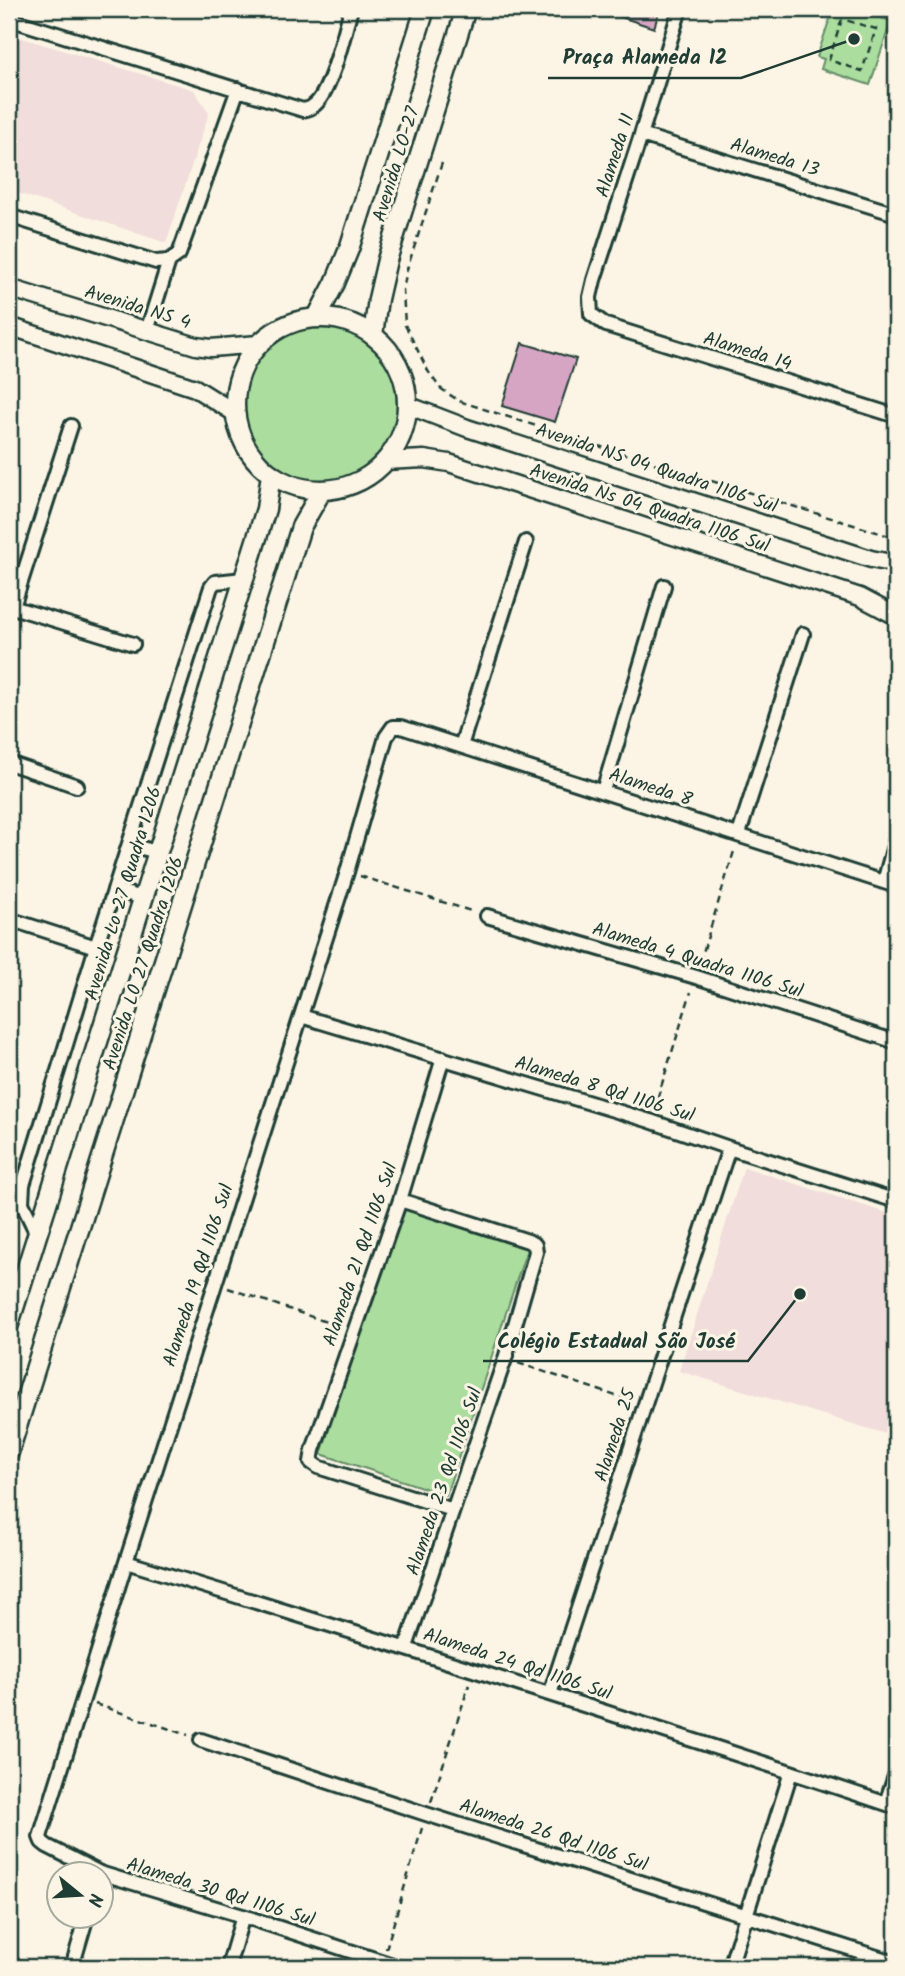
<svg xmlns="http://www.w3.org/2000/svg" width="905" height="1976" viewBox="0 0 905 1976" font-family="Kalam,sans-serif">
<rect width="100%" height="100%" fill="#fcf5e5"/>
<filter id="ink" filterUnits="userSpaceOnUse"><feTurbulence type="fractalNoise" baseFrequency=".0143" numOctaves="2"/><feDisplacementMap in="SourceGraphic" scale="14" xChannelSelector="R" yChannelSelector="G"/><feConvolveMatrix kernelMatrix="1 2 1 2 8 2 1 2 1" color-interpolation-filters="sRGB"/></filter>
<g filter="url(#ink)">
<path fill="#f1dddb" d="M9,34L194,90L209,113L166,243L9,190Z
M744,1167L896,1216V1437L679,1371Z"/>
<path fill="#abdd9e" stroke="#658d69" stroke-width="2" d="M833,9H852L891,21L870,85L821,69L824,59L817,57Z
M317,317L373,335L407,405L385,461L340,488L271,474L235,413L239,376L258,344Z
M402,1208L527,1249L446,1495L321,1454Z"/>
<path fill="#d6a5c3" stroke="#1f3d34" stroke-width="2" d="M597,9H660L654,28Z
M522,343L576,359L555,422L502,406Z"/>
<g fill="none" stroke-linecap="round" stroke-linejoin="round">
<defs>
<path id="minor" d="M680,9L641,135L594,280L590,297L591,314L606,325L896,416
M892,9L896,10
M9,19L303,110C306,109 310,109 313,106C331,94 345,30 351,9
M641,135L896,214
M9,216L156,262L169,261L179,254L238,89
M147,331L169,261
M9,606L133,644
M13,607L71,426
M461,746L526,542
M9,763L77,786
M603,791L664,586
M739,834L803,634
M129,845L158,852
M884,882L896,838
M114,890L143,898
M487,916L696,977L896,1042
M9,919L96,947
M301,1016L650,1121L729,1148L896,1201
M443,1058L400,1200L313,1450L311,1462L318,1467L453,1510
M400,1200L528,1241L535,1245L536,1252L505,1359L406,1647
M37,1234L22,1203L23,1185L96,947L211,587L215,582L244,579
M126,1562C383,1641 640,1721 896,1807
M550,1694L729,1148
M201,1740L426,1814L896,1963
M886,1803L896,1773
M72,1967L87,1916
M228,1967L243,1916
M399,1967L243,1916L100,1873L47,1846L42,1842L40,1837L126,1562L347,872L386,737L393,727H401L896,886
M730,1967L791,1772"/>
<path id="tertiary" d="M9,288L196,346L211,348L258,344
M9,326L195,388L235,413
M407,405L467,428L871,559L896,564
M385,461L424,459L449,463L860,597L896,616"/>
<path id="secondary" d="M317,317L335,283L349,249L425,9
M235 404a86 86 0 1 1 172 0a86 86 0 1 1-172 0Z
M373,335L378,299L387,260L466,9
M9,1324L266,509L271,474
M9,1452L301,527L322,490"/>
</defs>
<use href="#minor" stroke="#1f3d34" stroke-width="18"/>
<use href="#tertiary" stroke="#1f3d34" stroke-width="21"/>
<use href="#secondary" stroke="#1f3d34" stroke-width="23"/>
<path stroke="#1f3d34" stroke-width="2.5" stroke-dasharray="7 5" stroke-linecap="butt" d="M837,9L842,19L829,60L862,71L876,29L842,19
M442,163L407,269L403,290L405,325L428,371L440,388L459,401L592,444L896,538
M360,876L474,912
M700,962L735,848
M654,1109L691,992
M228,1288L341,1327
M518,1363L631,1401
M95,1704L188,1735
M431,1802L469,1685
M386,1949L422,1828"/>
<use href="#minor" stroke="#fcf5e5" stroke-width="12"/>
<use href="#tertiary" stroke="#fcf5e5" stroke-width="16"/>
<use href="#secondary" stroke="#fcf5e5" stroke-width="18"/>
</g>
</g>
<g text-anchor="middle" stroke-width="6" stroke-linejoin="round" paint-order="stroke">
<g font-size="19" fill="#1f3d34" stroke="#fcf5e5">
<text transform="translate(614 155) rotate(-72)" y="7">Alameda 11</text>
<text transform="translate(775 156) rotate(17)" y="7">Alameda 13</text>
<text transform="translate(395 164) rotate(-73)" y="7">Avenida LO-27</text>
<text transform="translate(138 306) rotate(17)" y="7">Avenida NS 4</text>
<text transform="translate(748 350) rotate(17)" y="7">Alameda 14</text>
<text transform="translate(657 467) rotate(18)" y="7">Avenida NS 04 Quadra 1106 Sul</text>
<text transform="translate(650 507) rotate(18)" y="7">Avenida Ns 04 Quadra 1106 Sul</text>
<text transform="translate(651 786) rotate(18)" y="7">Alameda 8</text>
<text transform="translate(122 893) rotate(-73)" y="7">Avenida Lo 27 Quadra 1206</text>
<text transform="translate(698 959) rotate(17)" y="7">Alameda 4 Quadra 1106 Sul</text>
<text transform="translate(142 963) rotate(-72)" y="7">Avenida L0 27 Quadra 1206</text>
<text transform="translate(605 1088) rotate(17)" y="7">Alameda 8 Qd 1106 Sul</text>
<text transform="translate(359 1254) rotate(-71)" y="7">Alameda 21 Qd 1106 Sul</text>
<text transform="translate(197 1275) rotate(-72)" y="7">Alameda 19 Qd 1106 Sul</text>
<text transform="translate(614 1435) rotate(-72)" y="7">Alameda 25</text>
<text transform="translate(443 1481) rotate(-71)" y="7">Alameda 23 Qd 1106 Sul</text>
<text transform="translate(518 1663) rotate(18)" y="7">Alameda 24 Qd 1106 Sul</text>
<text transform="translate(554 1834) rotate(18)" y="7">Alameda 26 Qd 1106 Sul</text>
<text transform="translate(221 1891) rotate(17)" y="7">Alameda 30 Qd 1106 Sul</text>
</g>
</g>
<path fill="none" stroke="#1f3d34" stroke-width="2.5" d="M854 39L741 78H548M800 1294L748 1361H483"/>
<g fill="#1f3d34" stroke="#fcf5e5" stroke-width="2.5">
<circle cx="854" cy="39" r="7"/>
<circle cx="800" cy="1294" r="7"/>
</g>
<g font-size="21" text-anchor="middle" font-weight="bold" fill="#1f3d34" stroke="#fcf5e5" stroke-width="6" stroke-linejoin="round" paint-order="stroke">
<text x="645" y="64">Praça Alameda 12</text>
<text x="616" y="1348">Colégio Estadual São José</text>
</g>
<rect width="905" height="1976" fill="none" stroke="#fcf5e5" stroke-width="35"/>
<rect x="18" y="18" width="870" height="1941" fill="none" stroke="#1f3d34" stroke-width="2.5" filter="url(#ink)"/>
<g transform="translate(80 1895) rotate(108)"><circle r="33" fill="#fcf5e5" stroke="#a4ab9e" stroke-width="2"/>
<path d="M0-5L12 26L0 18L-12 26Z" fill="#1f3d34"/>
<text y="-10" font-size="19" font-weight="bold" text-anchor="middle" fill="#1f3d34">N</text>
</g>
</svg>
